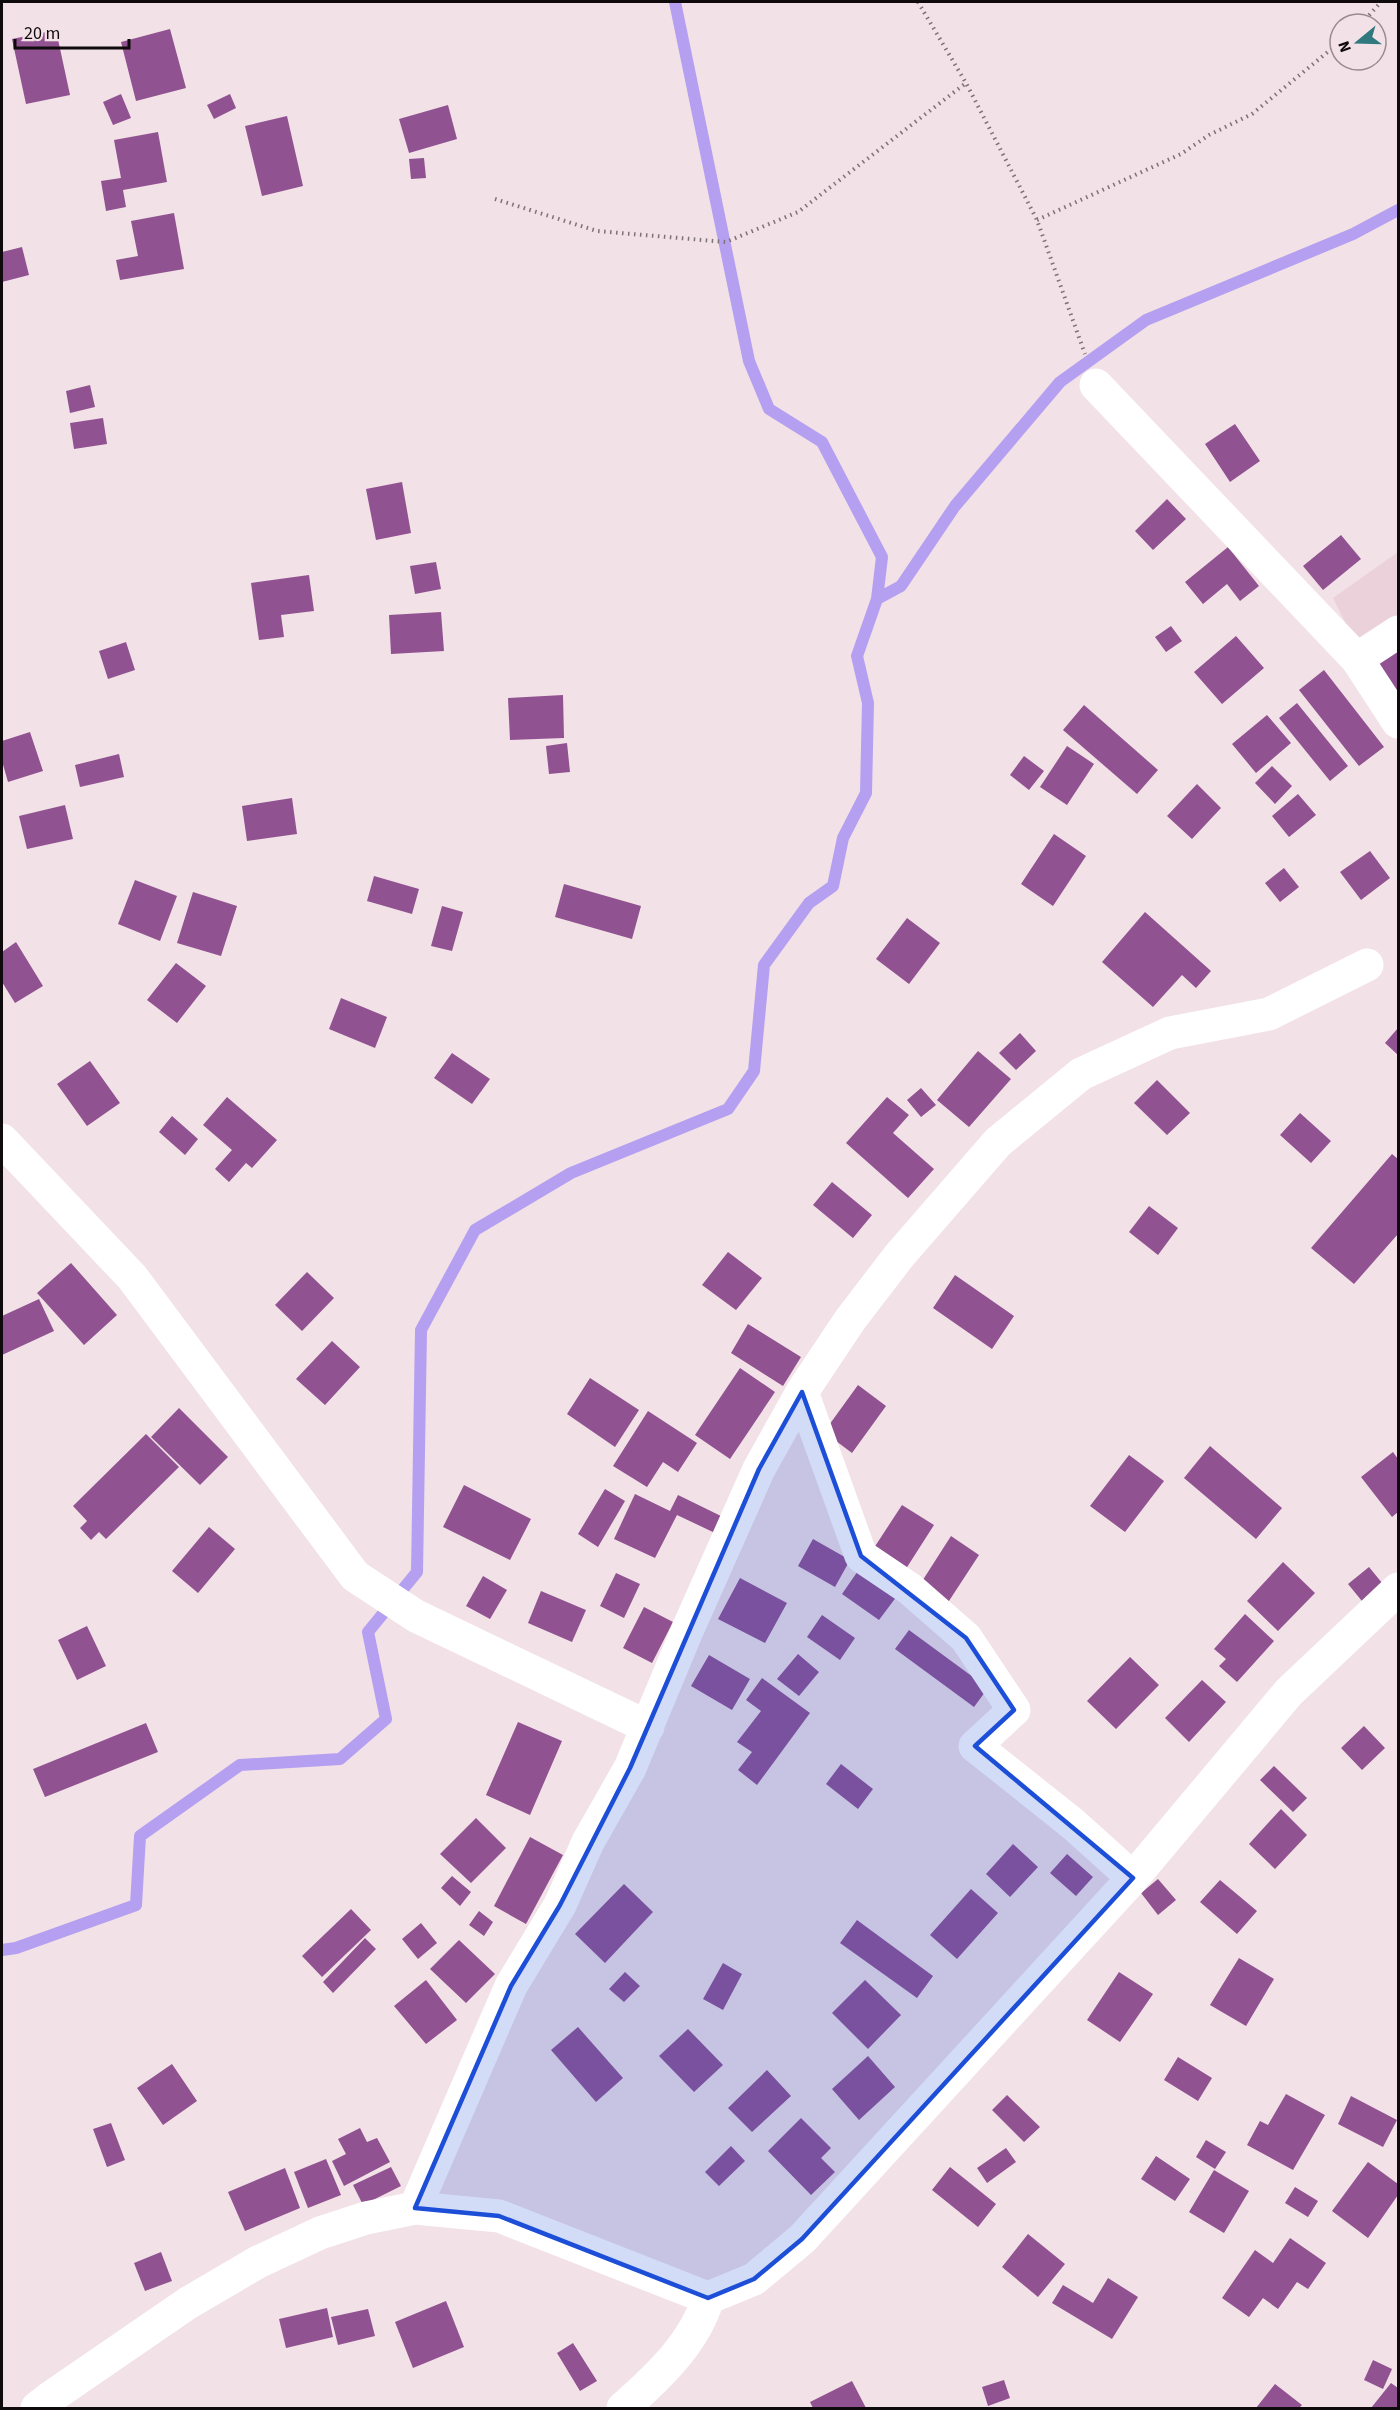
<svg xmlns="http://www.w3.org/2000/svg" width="1400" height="2410" viewBox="0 0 1400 2410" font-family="'Source Sans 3',sans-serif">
<rect width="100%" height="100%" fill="#f2e1e6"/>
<path fill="#ebd2da" d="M1398,552V727L1333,598Z"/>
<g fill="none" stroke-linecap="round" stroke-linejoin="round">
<path stroke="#b59ff1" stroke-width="12" d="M877,599L901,586L955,506L1060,382L1146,320L1353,234L1398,210
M2,1950L16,1948L136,1905L140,1836L240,1765L340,1759L386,1719L368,1632L417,1572L421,1330L475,1230L571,1173L728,1109L754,1071L764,965L809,903L833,886L843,838L866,793L868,703L857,656L877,599L882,557L822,442L769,409L749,361L675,2"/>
</g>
<path fill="#905291" d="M170,29L186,88L136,101L121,42Z
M56,30L70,95L26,104L12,39Z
M121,94L131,118L113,125L103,102Z
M230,94L236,108L214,119L207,105Z
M448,105L457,139L409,153L399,119Z
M287,116L303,186L262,196L245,126Z
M158,132L167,182L123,190L126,207L106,211L101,181L121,178L114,140Z
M424,158L426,178L411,179L409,159Z
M174,213L184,269L120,280L116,260L138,256L131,221Z
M22,247L29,275L2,282V252Z
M90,385L95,407L70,413L66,391Z
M103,418L107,444L74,449L70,423Z
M1235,424L1260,461L1230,482L1205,444Z
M402,482L411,533L376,540L366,489Z
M1167,499L1186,519L1153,550L1135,531Z
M1341,535L1361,559L1323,590L1303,566Z
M1228,547L1259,586L1240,601L1227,584L1203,604L1185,582Z
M436,562L441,589L415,594L410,566Z
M309,575L314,611L281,615L284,637L259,640L251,583Z
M441,612L444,651L391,654L389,615Z
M1171,626L1182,641L1166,652L1155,637Z
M1236,636L1264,668L1222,704L1194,672Z
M126,642L135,670L108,679L99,651Z
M1398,645V696L1375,661Z
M1324,670L1384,747L1359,766L1299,690Z
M563,695L564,738L510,740L508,698Z
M1297,703L1348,766L1330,781L1279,718Z
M1084,705L1158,770L1137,794L1063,730Z
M1267,715L1291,743L1256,773L1232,744Z
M30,732L43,771L8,782L2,761V741Z
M567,743L570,772L549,774L546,746Z
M1067,746L1094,764L1067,805L1040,787Z
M119,754L124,777L80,787L75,765Z
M1024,756L1044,771L1029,790L1010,775Z
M1272,766L1292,786L1275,804L1255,783Z
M1197,784L1221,808L1192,839L1167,816Z
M1298,794L1316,815L1289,837L1272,816Z
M292,798L297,834L247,841L242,806Z
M65,805L73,839L27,849L19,816Z
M1054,834L1086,856L1053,906L1021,884Z
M1370,851L1390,878L1361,900L1340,872Z
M1284,868L1299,887L1280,902L1265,883Z
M374,876L419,889L412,914L367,901Z
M135,880L177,896L160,941L118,924Z
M564,884L641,906L632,939L555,917Z
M193,892L237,906L221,956L177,943Z
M442,906L463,912L452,951L431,946Z
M1145,912L1211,971L1196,988L1182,975L1153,1007L1102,962Z
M907,918L940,943L909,984L876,959Z
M16,942L43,986L15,1003L2,982V952Z
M176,963L206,986L177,1023L147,1000Z
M341,998L387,1017L375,1048L329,1029Z
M1398,1028V1055L1385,1043Z
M1020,1033L1036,1051L1016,1070L999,1053Z
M978,1051L1011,1079L969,1127L937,1100Z
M452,1053L490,1079L472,1104L434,1078Z
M90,1061L120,1103L87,1126L57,1084Z
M1157,1080L1190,1113L1167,1135L1134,1103Z
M921,1088L936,1105L921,1117L907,1100Z
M227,1097L277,1140L252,1168L246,1163L229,1182L215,1169L232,1150L203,1125Z
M887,1097L909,1115L893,1133L934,1169L908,1198L846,1143Z
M1300,1113L1331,1141L1311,1163L1280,1135Z
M172,1116L198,1139L185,1155L159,1132Z
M1392,1154L1398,1159V1234L1354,1284L1311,1248Z
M832,1182L872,1215L853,1238L813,1205Z
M1149,1206L1178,1228L1158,1255L1129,1232Z
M728,1252L762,1278L736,1310L702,1285Z
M71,1263L117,1315L84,1345L37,1293Z
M307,1272L334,1298L302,1331L275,1305Z
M955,1275L1014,1316L992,1349L933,1308Z
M39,1299L54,1331L2,1355V1316Z
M748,1324L801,1357L783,1386L731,1353Z
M332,1341L360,1367L325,1405L296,1379Z
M740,1368L775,1392L730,1459L695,1435Z
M590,1378L639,1410L615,1447L567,1414Z
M858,1385L886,1406L852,1453L824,1432Z
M179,1408L228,1457L200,1485L151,1437Z
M648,1411L697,1443L678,1472L663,1462L647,1487L613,1466Z
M146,1434L179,1467L106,1539L99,1532L91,1540L80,1528L87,1521L73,1506Z
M1210,1446L1282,1508L1256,1539L1184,1478Z
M1393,1452L1398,1459V1512L1392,1517L1361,1477Z
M1129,1455L1164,1481L1125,1532L1090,1506Z
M464,1485L531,1519L510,1560L443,1527Z
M605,1489L625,1501L598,1547L578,1534Z
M635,1494L670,1511L678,1495L723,1517L715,1533L677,1515L655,1558L614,1539Z
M902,1505L934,1525L902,1575L870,1554Z
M209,1527L235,1549L198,1593L172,1571Z
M951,1536L979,1555L947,1604L919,1586Z
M813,1539L850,1560L835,1587L798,1566Z
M1283,1562L1315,1593L1278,1631L1247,1601Z
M862,1565L900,1592L879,1620L842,1594Z
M1369,1567L1387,1589L1366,1606L1348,1584Z
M616,1573L640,1584L624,1618L600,1606Z
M483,1576L507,1590L490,1619L466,1606Z
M740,1578L787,1603L765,1643L718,1619Z
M541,1591L586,1610L572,1642L528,1623Z
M644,1607L673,1622L652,1663L623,1648Z
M1245,1614L1274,1641L1237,1682L1219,1666L1226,1659L1214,1649Z
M822,1615L855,1638L840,1660L807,1637Z
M87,1626L106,1666L77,1680L58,1640Z
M909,1630L988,1688L974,1707L895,1649Z
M798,1654L819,1672L799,1696L777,1679Z
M709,1655L750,1679L732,1710L691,1686Z
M1130,1657L1159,1685L1116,1729L1087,1701Z
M762,1678L810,1713L757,1785L738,1770L752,1752L737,1742L761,1711L746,1700Z
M1202,1680L1226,1702L1189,1742L1165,1718Z
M518,1722L562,1741L530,1815L486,1795Z
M146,1723L158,1752L45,1797L33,1769Z
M1364,1726L1385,1748L1362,1770L1341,1748Z
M841,1764L873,1789L858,1809L826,1784Z
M1274,1766L1307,1798L1293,1812L1260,1780Z
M1281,1809L1307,1835L1275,1869L1249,1844Z
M476,1818L506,1848L471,1883L440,1854Z
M530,1837L563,1855L526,1924L494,1906Z
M1013,1844L1038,1867L1010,1897L986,1874Z
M1067,1854L1093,1877L1076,1896L1050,1873Z
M452,1876L471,1892L460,1906L441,1888Z
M1158,1879L1176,1900L1158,1915L1141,1893Z
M1220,1880L1257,1911L1237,1934L1200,1902Z
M624,1884L653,1912L605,1963L575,1934Z
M971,1889L998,1913L957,1959L930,1935Z
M351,1909L371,1930L322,1977L302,1956Z
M479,1911L493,1922L484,1936L469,1925Z
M857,1920L933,1976L917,1998L840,1943Z
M421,1923L437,1943L418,1959L402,1939Z
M365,1938L376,1949L333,1993L323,1982Z
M459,1940L495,1974L466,2003L430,1969Z
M1239,1958L1274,1979L1246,2026L1210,2005Z
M723,1963L742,1974L723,2010L703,1999Z
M625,1972L640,1986L624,2002L609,1989Z
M1119,1972L1153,1994L1120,2042L1087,2020Z
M426,1980L457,2020L426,2044L394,2006Z
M865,1980L901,2015L868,2049L832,2013Z
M578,2027L623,2078L596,2102L551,2050Z
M688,2029L723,2065L694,2092L659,2056Z
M868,2056L895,2087L859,2120L832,2089Z
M1178,2057L1212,2078L1198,2101L1164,2080Z
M172,2064L197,2101L163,2125L137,2088Z
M767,2070L791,2096L752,2132L728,2108Z
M1286,2094L1325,2115L1293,2170L1247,2145L1260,2121L1268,2125Z
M1007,2095L1040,2127L1024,2142L992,2110Z
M1351,2096L1397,2120L1383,2147L1338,2124Z
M801,2118L831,2148L821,2158L835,2172L811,2195L768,2151Z
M111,2123L125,2160L107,2167L93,2129Z
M360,2128L367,2142L377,2138L390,2162L344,2186L332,2161L346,2154L338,2139Z
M1206,2140L1226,2152L1215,2169L1196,2157Z
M731,2146L745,2161L719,2186L705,2172Z
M1006,2148L1016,2162L987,2183L977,2168Z
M1156,2156L1190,2179L1175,2201L1141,2179Z
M326,2159L341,2195L308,2208L294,2172Z
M1368,2162L1398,2184V2195L1368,2238L1332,2211Z
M391,2167L401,2186L363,2205L353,2185Z
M950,2167L996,2204L978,2227L932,2190Z
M285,2168L300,2208L245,2231L228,2192Z
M1214,2170L1249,2191L1224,2233L1189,2212Z
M1295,2187L1318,2201L1308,2217L1285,2203Z
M1028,2234L1065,2264L1038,2297L1002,2267Z
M1290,2238L1326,2263L1308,2289L1297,2282L1278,2309L1263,2298L1249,2317L1222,2298L1255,2250L1273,2263Z
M161,2252L172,2281L145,2291L134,2263Z
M1108,2278L1138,2297L1112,2339L1052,2303L1063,2285L1093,2303Z
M446,2301L464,2347L413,2368L395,2322Z
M327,2308L333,2337L286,2348L279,2319Z
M368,2309L375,2336L338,2345L331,2317Z
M573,2343L597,2381L580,2391L557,2353Z
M1373,2360L1392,2369L1383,2389L1364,2380Z
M1004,2380L1010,2398L988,2406L982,2387Z
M852,2381L866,2408H813L810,2402Z
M1391,2383L1398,2388V2408H1371Z
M1275,2384L1302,2405L1299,2408H1256Z"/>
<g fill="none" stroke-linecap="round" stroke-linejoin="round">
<path stroke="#7d7275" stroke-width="4" stroke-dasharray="1.5 4.5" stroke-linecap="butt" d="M918,2L966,83L1037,220L1085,354
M1361,24L1381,2
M495,199L597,231L726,242L798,212L966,83
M1037,220L1181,154L1209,135L1252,114L1340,42"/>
<path stroke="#fff" stroke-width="33" d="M1096,385L1357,659L1398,722
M1357,659L1398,632
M2,1140L132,1277L355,1576L416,1616L648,1727
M802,1392L861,1556L910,1589L966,1638L1014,1710L975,1746L1073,1824L1133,1878
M415,2208L511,1986L560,1905L588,1842L630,1768L687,1631L759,1469L802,1392L850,1320L899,1256L998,1142L1081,1074L1170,1033L1269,1014L1367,965
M37,2408L51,2397L188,2303L258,2262L320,2233L366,2218L415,2208L499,2216L708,2298L754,2279L802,2239L1133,1878L1289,1692L1398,1589
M623,2408C657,2378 695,2343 708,2298"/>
</g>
<path fill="#1d4ed8" fill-opacity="0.2" stroke="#1d4ed8" stroke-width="4.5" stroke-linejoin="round" d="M802,1392L861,1556L966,1638L1014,1710L975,1746L1133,1878L802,2239L754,2279L708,2298L499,2216L415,2208L511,1986L560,1905L630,1768L759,1469Z"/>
<rect width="1400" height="2410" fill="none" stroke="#0f0a0b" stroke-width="6"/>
<g transform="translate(1358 42) rotate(251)"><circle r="28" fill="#f2e1e6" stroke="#978b8e" stroke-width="1.5"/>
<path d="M0-4.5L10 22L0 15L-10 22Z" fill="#30797f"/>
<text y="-9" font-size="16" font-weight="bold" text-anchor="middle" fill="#0f0a0b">N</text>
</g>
<path d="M15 39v9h114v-9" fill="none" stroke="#0f0a0b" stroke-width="3"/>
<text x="24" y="39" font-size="18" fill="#0f0a0b" stroke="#f2e1e6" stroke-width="4.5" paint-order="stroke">20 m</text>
</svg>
